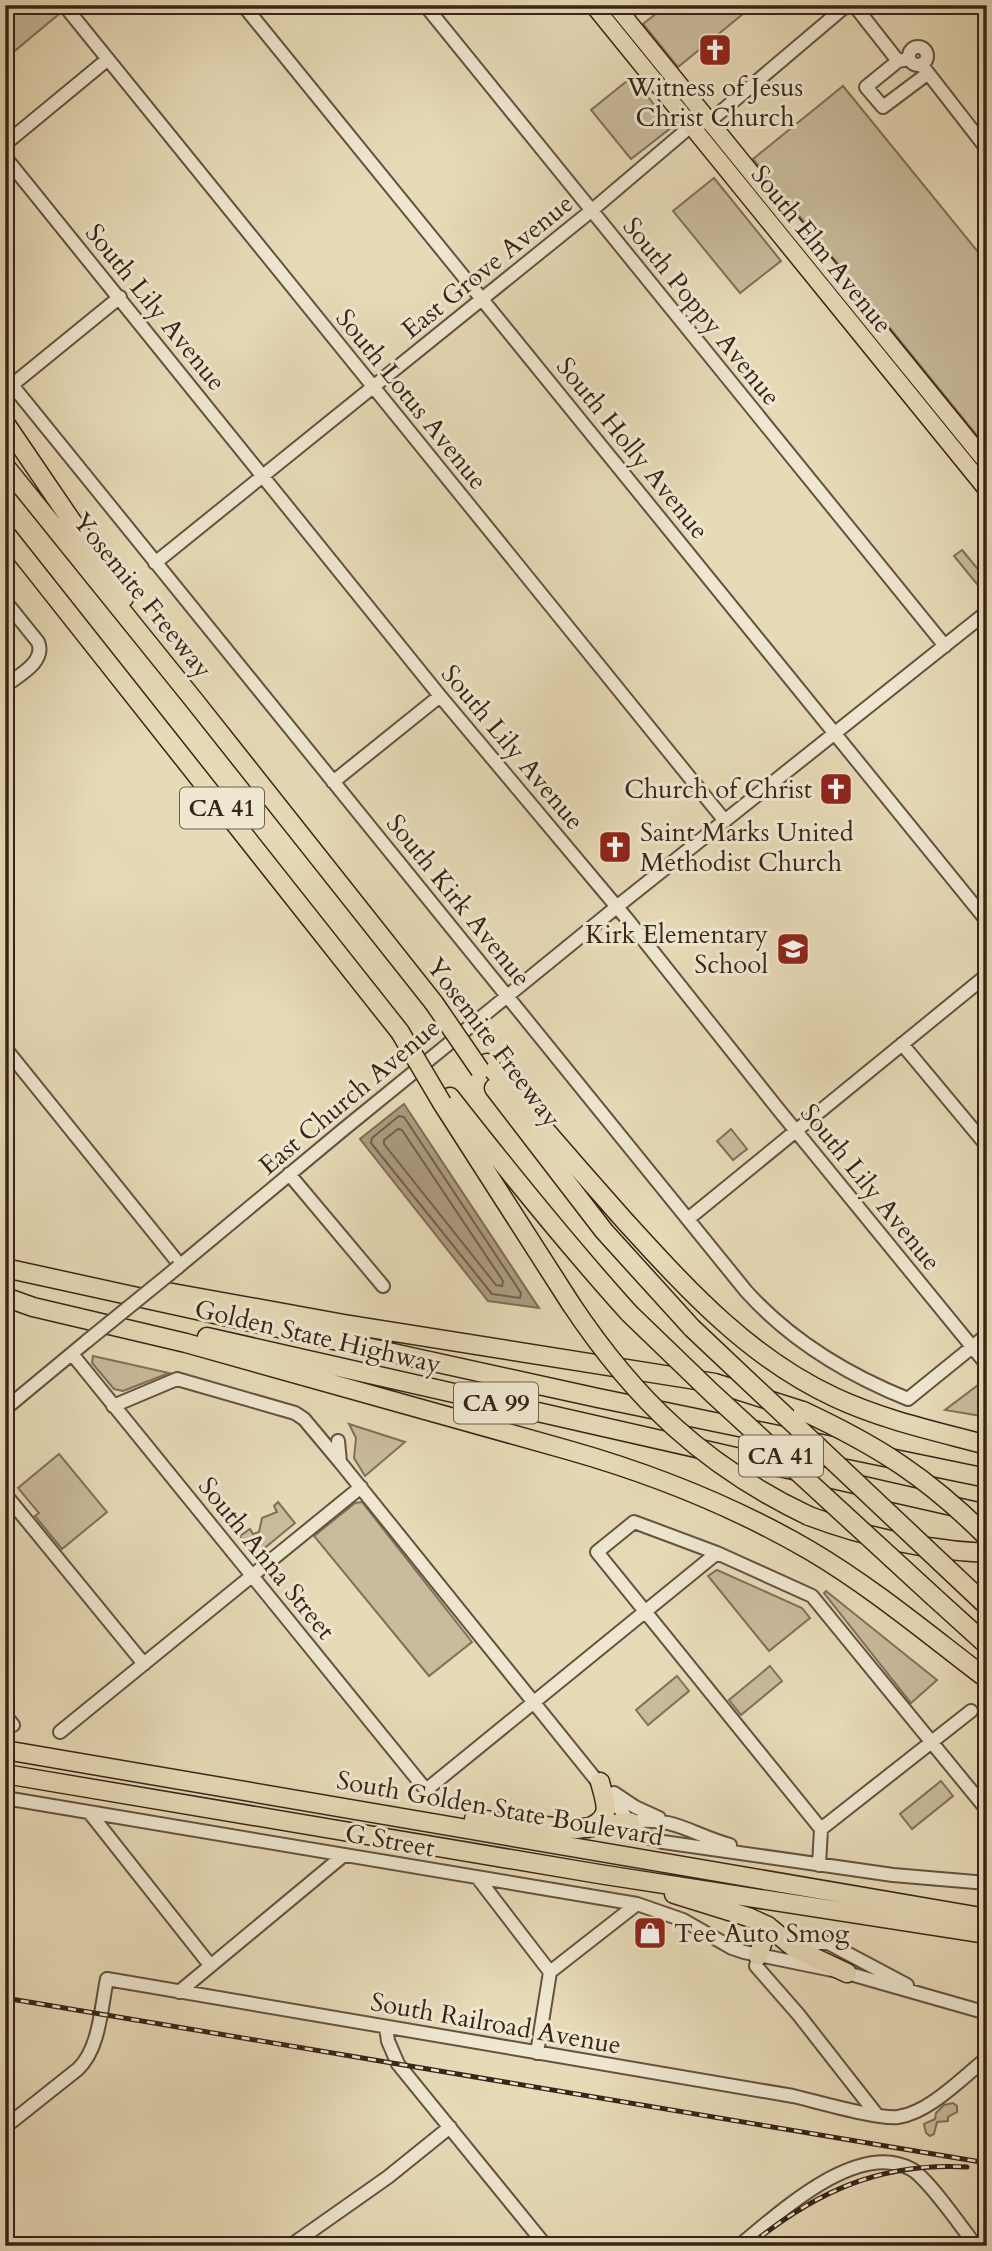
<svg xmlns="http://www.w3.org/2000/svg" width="992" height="2251" viewBox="0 0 992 2251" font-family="Cardo,serif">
<rect width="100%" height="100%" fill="#e7dab7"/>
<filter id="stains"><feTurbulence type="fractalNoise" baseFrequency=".00286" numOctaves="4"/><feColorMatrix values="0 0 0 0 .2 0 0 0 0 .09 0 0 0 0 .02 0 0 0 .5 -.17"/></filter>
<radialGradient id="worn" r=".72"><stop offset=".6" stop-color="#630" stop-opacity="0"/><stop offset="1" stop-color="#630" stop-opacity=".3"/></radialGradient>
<path fill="#c9bb9c" stroke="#80705a" stroke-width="2" d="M5,5H52L59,14L5,59Z
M667,5H754L678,67L643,24Z
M632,77L672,127L631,159L591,110Z
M843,86L987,263V448L753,159Z
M714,178L781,261L740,293L673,211Z
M962,550L987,580V584L981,589L954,556Z
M731,1129L747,1149L733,1160L717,1141Z
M93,1356L169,1373L123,1391L114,1389L92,1363Z
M986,1379L987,1417L945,1410Z
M349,1424L405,1442L365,1476L354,1458L356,1438Z
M59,1454L107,1512L62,1549L35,1516L39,1513L18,1488Z
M278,1502L295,1523L255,1556L240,1536L250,1529L253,1534L259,1532L262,1518L277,1512L274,1506Z
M362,1502L472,1642L429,1676L314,1536L355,1503Z
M717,1570L802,1608L810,1618L769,1651L708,1576Z
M826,1591L937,1680L911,1703L824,1593Z
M770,1666L782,1681L741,1715L729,1700Z
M677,1676L689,1691L648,1725L636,1710Z
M941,1781L953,1796L912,1829L900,1814Z
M953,2103L957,2106V2112L948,2117V2121L937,2122L934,2134L930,2136L926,2133L924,2124L935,2119L936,2113L944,2105Z"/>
<path fill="#ac9c81" stroke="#7e6c57" stroke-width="2" d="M404,1104L539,1308L488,1301L360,1139Z"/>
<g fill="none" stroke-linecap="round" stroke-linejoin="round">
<path stroke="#72604d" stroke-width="2" d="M399,1116L404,1117L521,1293L520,1298L492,1294L371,1143L372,1138Z
M398,1129L402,1130L503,1281L502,1286L496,1285L384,1144V1140Z"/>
<defs>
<path id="minor" d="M64,5L725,821
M243,5L987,921
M425,5L945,646
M854,5L898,61L909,59
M909 56a9 9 0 1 1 18 0a9 9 0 1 1-18 0Z
M898,61L866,87L883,107L927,74
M921,64L987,149
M5,144L108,59
M5,157L440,696L627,919L778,1109L987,1365
M120,297L12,385L746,1291C791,1341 846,1374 908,1399L987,1335
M155,563L591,211L691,126L710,121L847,5
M5,601L38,642C46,662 19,675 5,686
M333,782L440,696
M902,1044L987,1146
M5,1048L180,1265
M289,1174L383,1286
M688,1219L987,975
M178,1267L344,1129L624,901L987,612
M72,1354L426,1790L717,1553
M113,1406L177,1379L295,1413L304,1419L340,1462
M5,1409L87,1341
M338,1441L340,1462L630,1822L644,1836L663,1842L893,1875L987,1883
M5,1494L144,1664
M5,1715L13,1725
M60,1732L361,1487
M614,1793L635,1807L659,1818
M5,1798L637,1904L683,1920L732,1948L744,1952L847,1973L987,2013
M89,1812L210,1965
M630,1822C675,1816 690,1834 730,1845
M821,1829L971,1711
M819,1865L821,1829L597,1552L634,1522L717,1553L812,1596L987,1810
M477,1877L550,1972
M792,1948L819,1943H828L907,1985
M758,1956L756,1966L798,2014L877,2115
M179,1992L344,1855
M386,2027L388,2041L398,2064L546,2246
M537,2053L550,1972L637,1904
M5,2127L78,2069C100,2048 101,2007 107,1979L793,2096C815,2101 879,2120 898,2117C929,2113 963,2077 987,2058
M290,2246L388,2177L450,2127
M739,2246C777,2215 857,2139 911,2169C928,2178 962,2228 976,2246"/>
<path id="major" d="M593,5L987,490
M615,5L987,463"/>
<path id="highway" d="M5,423L124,598
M5,466L193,699L434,1003
M5,533L400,1032
M487,1063C533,1116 578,1168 624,1220C687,1289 748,1357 834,1397C883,1420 935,1431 987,1445
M494,1088L604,1231L692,1328
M450,1097C508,1171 566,1243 629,1313
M442,1103L571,1304
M5,1268L598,1398L987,1478
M167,1292L344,1324L715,1383L803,1411
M5,1297L33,1307L186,1343L568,1450C653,1474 733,1506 809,1550C872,1587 929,1635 987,1679
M207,1337L987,1514
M809,1516C867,1538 925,1550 987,1553
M934,1597L987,1645
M5,1750L987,1918
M5,1774L599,1874L987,1934
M474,1819L576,1829L630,1822
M588,1828C613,1817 606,1805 600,1782
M674,1894L748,1917L768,1926L758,1956
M768,1926L794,1948L847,1973"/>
</defs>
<use href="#minor" stroke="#645240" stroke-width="16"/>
<use href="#major" stroke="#382419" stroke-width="19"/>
<use href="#highway" stroke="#382419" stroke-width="21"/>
<use href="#minor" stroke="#efe7d0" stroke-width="12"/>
<use href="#major" stroke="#e7dab7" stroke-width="16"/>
<use href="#highway" stroke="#e7dab7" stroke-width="18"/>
<defs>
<path id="rail" d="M5,1998L987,2163
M749,2246C815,2192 880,2162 967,2167"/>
</defs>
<use href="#rail" stroke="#382419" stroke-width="5"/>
<use href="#rail" stroke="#efe7d0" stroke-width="2.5" stroke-dasharray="8" stroke-linecap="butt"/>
<defs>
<path id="minor-bridge" d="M87,1341L178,1267"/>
<path id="highway-bridge" d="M434,1003L480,1070
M400,1032L442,1103
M571,1304C635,1400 704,1466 809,1516
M629,1313L712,1393L934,1597
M692,1328L985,1604
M803,1411C878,1446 927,1477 987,1537"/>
</defs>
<use href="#minor-bridge" stroke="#645240" stroke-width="16" stroke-linecap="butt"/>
<use href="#highway-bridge" stroke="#382419" stroke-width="21" stroke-linecap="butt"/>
<use href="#minor-bridge" stroke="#efe7d0" stroke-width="12"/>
<use href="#highway-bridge" stroke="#e7dab7" stroke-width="18"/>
</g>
<defs>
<symbol id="church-square" viewBox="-11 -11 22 22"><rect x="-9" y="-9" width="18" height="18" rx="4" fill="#8f2418" stroke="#efe7d0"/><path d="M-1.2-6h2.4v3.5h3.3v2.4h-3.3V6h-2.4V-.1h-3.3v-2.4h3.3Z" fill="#fff"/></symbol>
<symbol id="school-square" viewBox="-11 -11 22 22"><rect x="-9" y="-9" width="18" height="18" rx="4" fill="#8f2418" stroke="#efe7d0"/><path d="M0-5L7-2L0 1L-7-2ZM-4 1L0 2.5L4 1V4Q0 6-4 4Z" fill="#fff"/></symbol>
<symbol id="shop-square" viewBox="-11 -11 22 22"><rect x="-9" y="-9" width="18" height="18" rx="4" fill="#8f2418" stroke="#efe7d0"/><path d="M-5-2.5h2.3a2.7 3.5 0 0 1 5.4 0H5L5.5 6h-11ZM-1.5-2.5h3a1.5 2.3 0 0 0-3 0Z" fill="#fff"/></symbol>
</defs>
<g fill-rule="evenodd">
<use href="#church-square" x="696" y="31" width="38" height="38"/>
<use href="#church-square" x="817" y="770" width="38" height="38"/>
<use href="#church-square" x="596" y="828" width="38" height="38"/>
<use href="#school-square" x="774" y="930" width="38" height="38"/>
<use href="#shop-square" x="631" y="1914" width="38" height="38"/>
</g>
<g text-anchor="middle" stroke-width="6" stroke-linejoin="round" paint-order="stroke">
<g fill="#efe7d0" stroke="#6f5e50" stroke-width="2">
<rect x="180" y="787.5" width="84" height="41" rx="5"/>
<rect x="454" y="1382.5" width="84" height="41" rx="5"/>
<rect x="739" y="1435.5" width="84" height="41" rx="5"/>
</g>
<g font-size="24" font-weight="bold" fill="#382419">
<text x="222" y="816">CA 41</text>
<text x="496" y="1411">CA 99</text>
<text x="781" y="1464">CA 41</text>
</g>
<g font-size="26" fill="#382419" stroke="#efe7d0" text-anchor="end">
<text x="715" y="96" text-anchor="middle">Witness of Jesus<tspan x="715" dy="30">Christ Church</tspan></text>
<text x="812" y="798">Church of Christ</text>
<text x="640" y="841" text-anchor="start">Saint Marks United<tspan x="640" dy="30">Methodist Church</tspan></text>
<text x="768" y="943">Kirk Elementary<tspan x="768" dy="30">School</tspan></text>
<text x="674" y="1942" text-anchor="start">Tee Auto Smog</text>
</g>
<g font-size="26" fill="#382419" stroke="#efe7d0">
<text transform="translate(822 249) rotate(51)" y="9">South Elm Avenue</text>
<text transform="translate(487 266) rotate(-39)" y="9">East Grove Avenue</text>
<text transform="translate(156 307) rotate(51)" y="9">South Lily Avenue</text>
<text transform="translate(702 311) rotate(51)" y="9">South Poppy Avenue</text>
<text transform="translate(412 399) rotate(51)" y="9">South Lotus Avenue</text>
<text transform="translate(633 448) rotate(51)" y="9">South Holly Avenue</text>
<text transform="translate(143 595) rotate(51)" y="9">Yosemite Freeway</text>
<text transform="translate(513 747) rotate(50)" y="9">South Lily Avenue</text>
<text transform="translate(459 900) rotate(51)" y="9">South Kirk Avenue</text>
<text transform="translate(494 1042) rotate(53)" y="9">Yosemite Freeway</text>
<text transform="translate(349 1096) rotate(-40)" y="9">East Church Avenue</text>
<text transform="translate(871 1187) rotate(51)" y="9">South Lily Avenue</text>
<text transform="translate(318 1336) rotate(13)" y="9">Golden State Highway</text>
<text transform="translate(267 1558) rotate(51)" y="9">South Anna Street</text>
<text transform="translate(500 1808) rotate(10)" y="9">South Golden State Boulevard</text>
<text transform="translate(390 1840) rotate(10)" y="9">G Street</text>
<text transform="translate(496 2023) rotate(10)" y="9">South Railroad Avenue</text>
</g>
</g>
<rect width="992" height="2251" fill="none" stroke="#e7dab7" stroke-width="28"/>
<rect x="7" y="7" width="978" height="2237" fill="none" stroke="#382419" stroke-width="3.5"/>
<rect x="14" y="14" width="964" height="2223" fill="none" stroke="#382419" stroke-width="2"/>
<rect width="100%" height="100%" filter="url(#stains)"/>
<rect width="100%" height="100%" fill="url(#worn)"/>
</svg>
